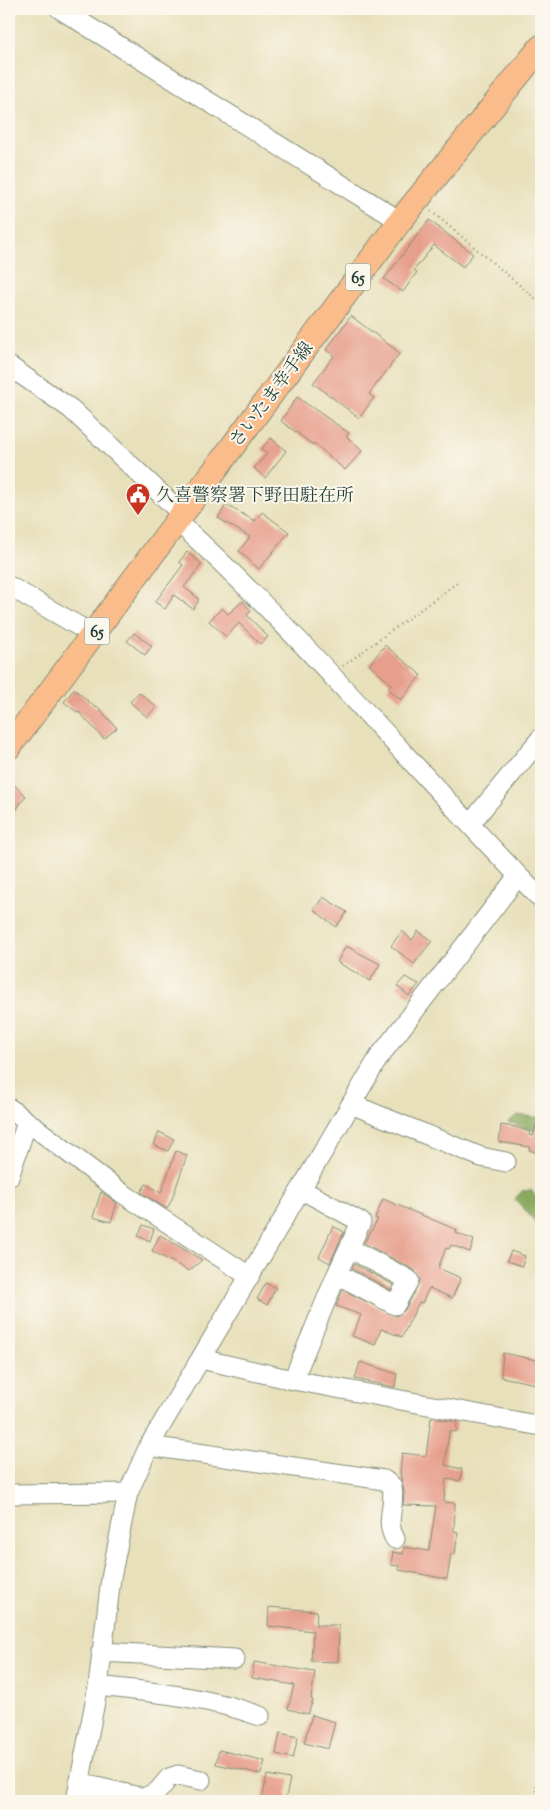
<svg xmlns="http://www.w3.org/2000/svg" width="550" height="1810" viewBox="0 0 550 1810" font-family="'Sorts Mill Goudy','Noto Serif JP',serif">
<rect width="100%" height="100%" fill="#fbf7ec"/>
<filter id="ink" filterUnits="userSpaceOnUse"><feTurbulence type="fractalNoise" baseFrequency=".02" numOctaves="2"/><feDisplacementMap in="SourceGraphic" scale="10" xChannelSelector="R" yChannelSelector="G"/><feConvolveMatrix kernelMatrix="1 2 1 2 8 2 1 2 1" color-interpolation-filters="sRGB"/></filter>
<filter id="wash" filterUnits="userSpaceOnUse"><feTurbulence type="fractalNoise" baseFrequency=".0096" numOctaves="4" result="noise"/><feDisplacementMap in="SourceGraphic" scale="20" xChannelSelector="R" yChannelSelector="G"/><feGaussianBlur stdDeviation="1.12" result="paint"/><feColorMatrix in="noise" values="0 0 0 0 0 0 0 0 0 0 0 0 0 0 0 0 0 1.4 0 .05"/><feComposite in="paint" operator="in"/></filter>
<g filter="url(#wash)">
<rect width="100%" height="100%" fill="#e8e0bb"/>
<path fill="#86a65a" stroke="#527247" d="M518,1115L541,1118V1133L508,1122Z
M531,1190L541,1204V1228L515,1199L522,1191Z"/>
<g id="blocks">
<path fill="#e79f8d" d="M429,220L473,254L463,267L434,245L414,270L417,272L403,292L384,279Z
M351,316L400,353L369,394L374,398L359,418L313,383L334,356L326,350Z
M297,397L349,433L346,436L362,451L345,470L314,443L313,445L281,421Z
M271,438L286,451L265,478L254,468L267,454L261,449Z
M226,505L255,521L262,512L289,532L259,569L239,551L250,537L218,518Z
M187,552L202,564L184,587L198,598V602L193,609L174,595L165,609L155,602L183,565L179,562Z
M243,601L251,611L247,615L268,637L260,644L239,623L226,637L209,621L222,608L228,614Z
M134,633L152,646L145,655L127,641Z
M385,645L421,675L401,700L388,688L391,684L369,665Z
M74,689L96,708L97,706L117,728L104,739L79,712L78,713L64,702Z
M139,692L156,707L147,717L130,702Z
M9,780L26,796L9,819Z
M323,897L347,912L336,927L314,910Z
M402,931L412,940L418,931L432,941L414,964L391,946Z
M346,946L380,964L370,981L337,962Z
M405,977L419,984L409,996L397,986Z
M538,1119H541V1154L529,1150L530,1147L499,1142L501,1125L516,1127L530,1132L529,1135L533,1136Z
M159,1132L174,1139L168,1151L154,1145Z
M176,1151L187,1155L172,1199L167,1209L141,1192L146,1184L161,1193Z
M101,1192L117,1203L111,1222L93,1217Z
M383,1199L457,1230L456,1233L474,1240L470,1252L451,1245L449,1249L446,1248L438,1268L461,1278L452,1298L429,1288L422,1303L419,1302L402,1337L381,1329L375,1345L352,1336L361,1315L336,1306L343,1290L396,1316L405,1310L420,1280L414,1270L364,1243L378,1219L375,1218Z
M143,1225L154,1229L150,1241L138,1236Z
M333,1226L344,1232L330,1263L319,1257Z
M160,1235L202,1260L189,1271L152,1251Z
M511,1251L525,1256L522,1266L507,1261Z
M354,1264L394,1285L391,1290L352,1269Z
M266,1283L276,1288L267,1305L257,1299Z
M503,1353L541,1361V1385L501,1377Z
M360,1362L397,1374L395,1387L355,1379Z
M431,1418L457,1422L456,1432L449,1431L445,1465L462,1469L460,1481L446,1479L444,1502L455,1503L454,1531L458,1532L455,1554H451L447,1579L399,1570V1566L391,1565L393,1552L403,1554L404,1547L429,1551L436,1506L403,1505L404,1492L400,1473L402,1453L426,1456Z
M269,1607L317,1611L316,1625H339L338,1662L311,1661L313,1631L268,1626Z
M254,1662L315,1672L311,1699L313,1700L308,1714L288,1709L294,1685L252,1678Z
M312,1715L335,1722L328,1749L304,1743Z
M280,1733L298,1737L293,1758L276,1754Z
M219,1750L265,1761L261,1774L216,1764Z
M267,1775L290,1779L285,1801H262Z"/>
</g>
</g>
<g filter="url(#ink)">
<use href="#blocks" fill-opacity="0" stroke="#848e78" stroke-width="1"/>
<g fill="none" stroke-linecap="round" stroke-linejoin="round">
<defs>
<path id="minor" d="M60,9L400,221
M9,366L71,409L181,513
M176,520C306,638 418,774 541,899
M9,586L94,635
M470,824L541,738
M351,1104L481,1157L506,1162
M9,1108L122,1193L249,1276
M9,1177L27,1122
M337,1274L395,1305L409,1280L349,1248
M201,1359L293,1380L541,1426
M293,1380L337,1274L361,1222L302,1190
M149,1446L384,1480L392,1486C396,1507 384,1520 395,1539
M9,1494L128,1493
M101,1652L235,1659
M98,1686C154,1692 208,1697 260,1716
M79,1783L144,1798L157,1792L169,1778L178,1775L201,1780
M76,1801L98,1686L111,1578L128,1493L149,1446L379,1057L518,876"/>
<path id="major" d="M9,747L400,221L541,47"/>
</defs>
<use href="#minor" stroke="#848e78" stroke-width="21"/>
<use href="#major" stroke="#848e78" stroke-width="26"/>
<path stroke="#848e78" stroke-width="2.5" stroke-dasharray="1 4" stroke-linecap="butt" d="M431,211L541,303
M343,666L458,582
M534,1801L541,1760"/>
<use href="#minor" stroke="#fff" stroke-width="19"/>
<use href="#major" stroke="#fabc8b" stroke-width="24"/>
</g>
</g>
<defs>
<symbol id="civic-pin" viewBox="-11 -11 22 30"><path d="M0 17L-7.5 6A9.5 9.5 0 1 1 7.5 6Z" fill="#c8321e" stroke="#fbf7ec"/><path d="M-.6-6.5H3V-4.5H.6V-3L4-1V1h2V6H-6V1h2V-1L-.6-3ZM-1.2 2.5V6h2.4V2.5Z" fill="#fff"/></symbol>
</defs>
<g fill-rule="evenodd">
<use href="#civic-pin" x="124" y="481" width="28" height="38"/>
</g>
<g text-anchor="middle" stroke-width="4" stroke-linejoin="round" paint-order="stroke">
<g fill="#fbf7ec" stroke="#61756b" stroke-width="1">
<rect x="345.5" y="263.5" width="25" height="27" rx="4"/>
<rect x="84.5" y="617.5" width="25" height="27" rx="4"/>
</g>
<g font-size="16" font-weight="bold" fill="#1f3d34">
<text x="358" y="283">65</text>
<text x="97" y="637">65</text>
</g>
<g font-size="18" fill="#1f3d34" stroke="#fbf7ec">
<text transform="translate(271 394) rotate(-53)" y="6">さいたま幸手線</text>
</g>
<g font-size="18" fill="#1f3d34" stroke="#fbf7ec" text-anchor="start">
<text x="156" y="501">久喜警察署下野田駐在所</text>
</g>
</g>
<rect width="550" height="1810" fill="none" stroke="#fbf7ec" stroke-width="30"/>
</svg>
